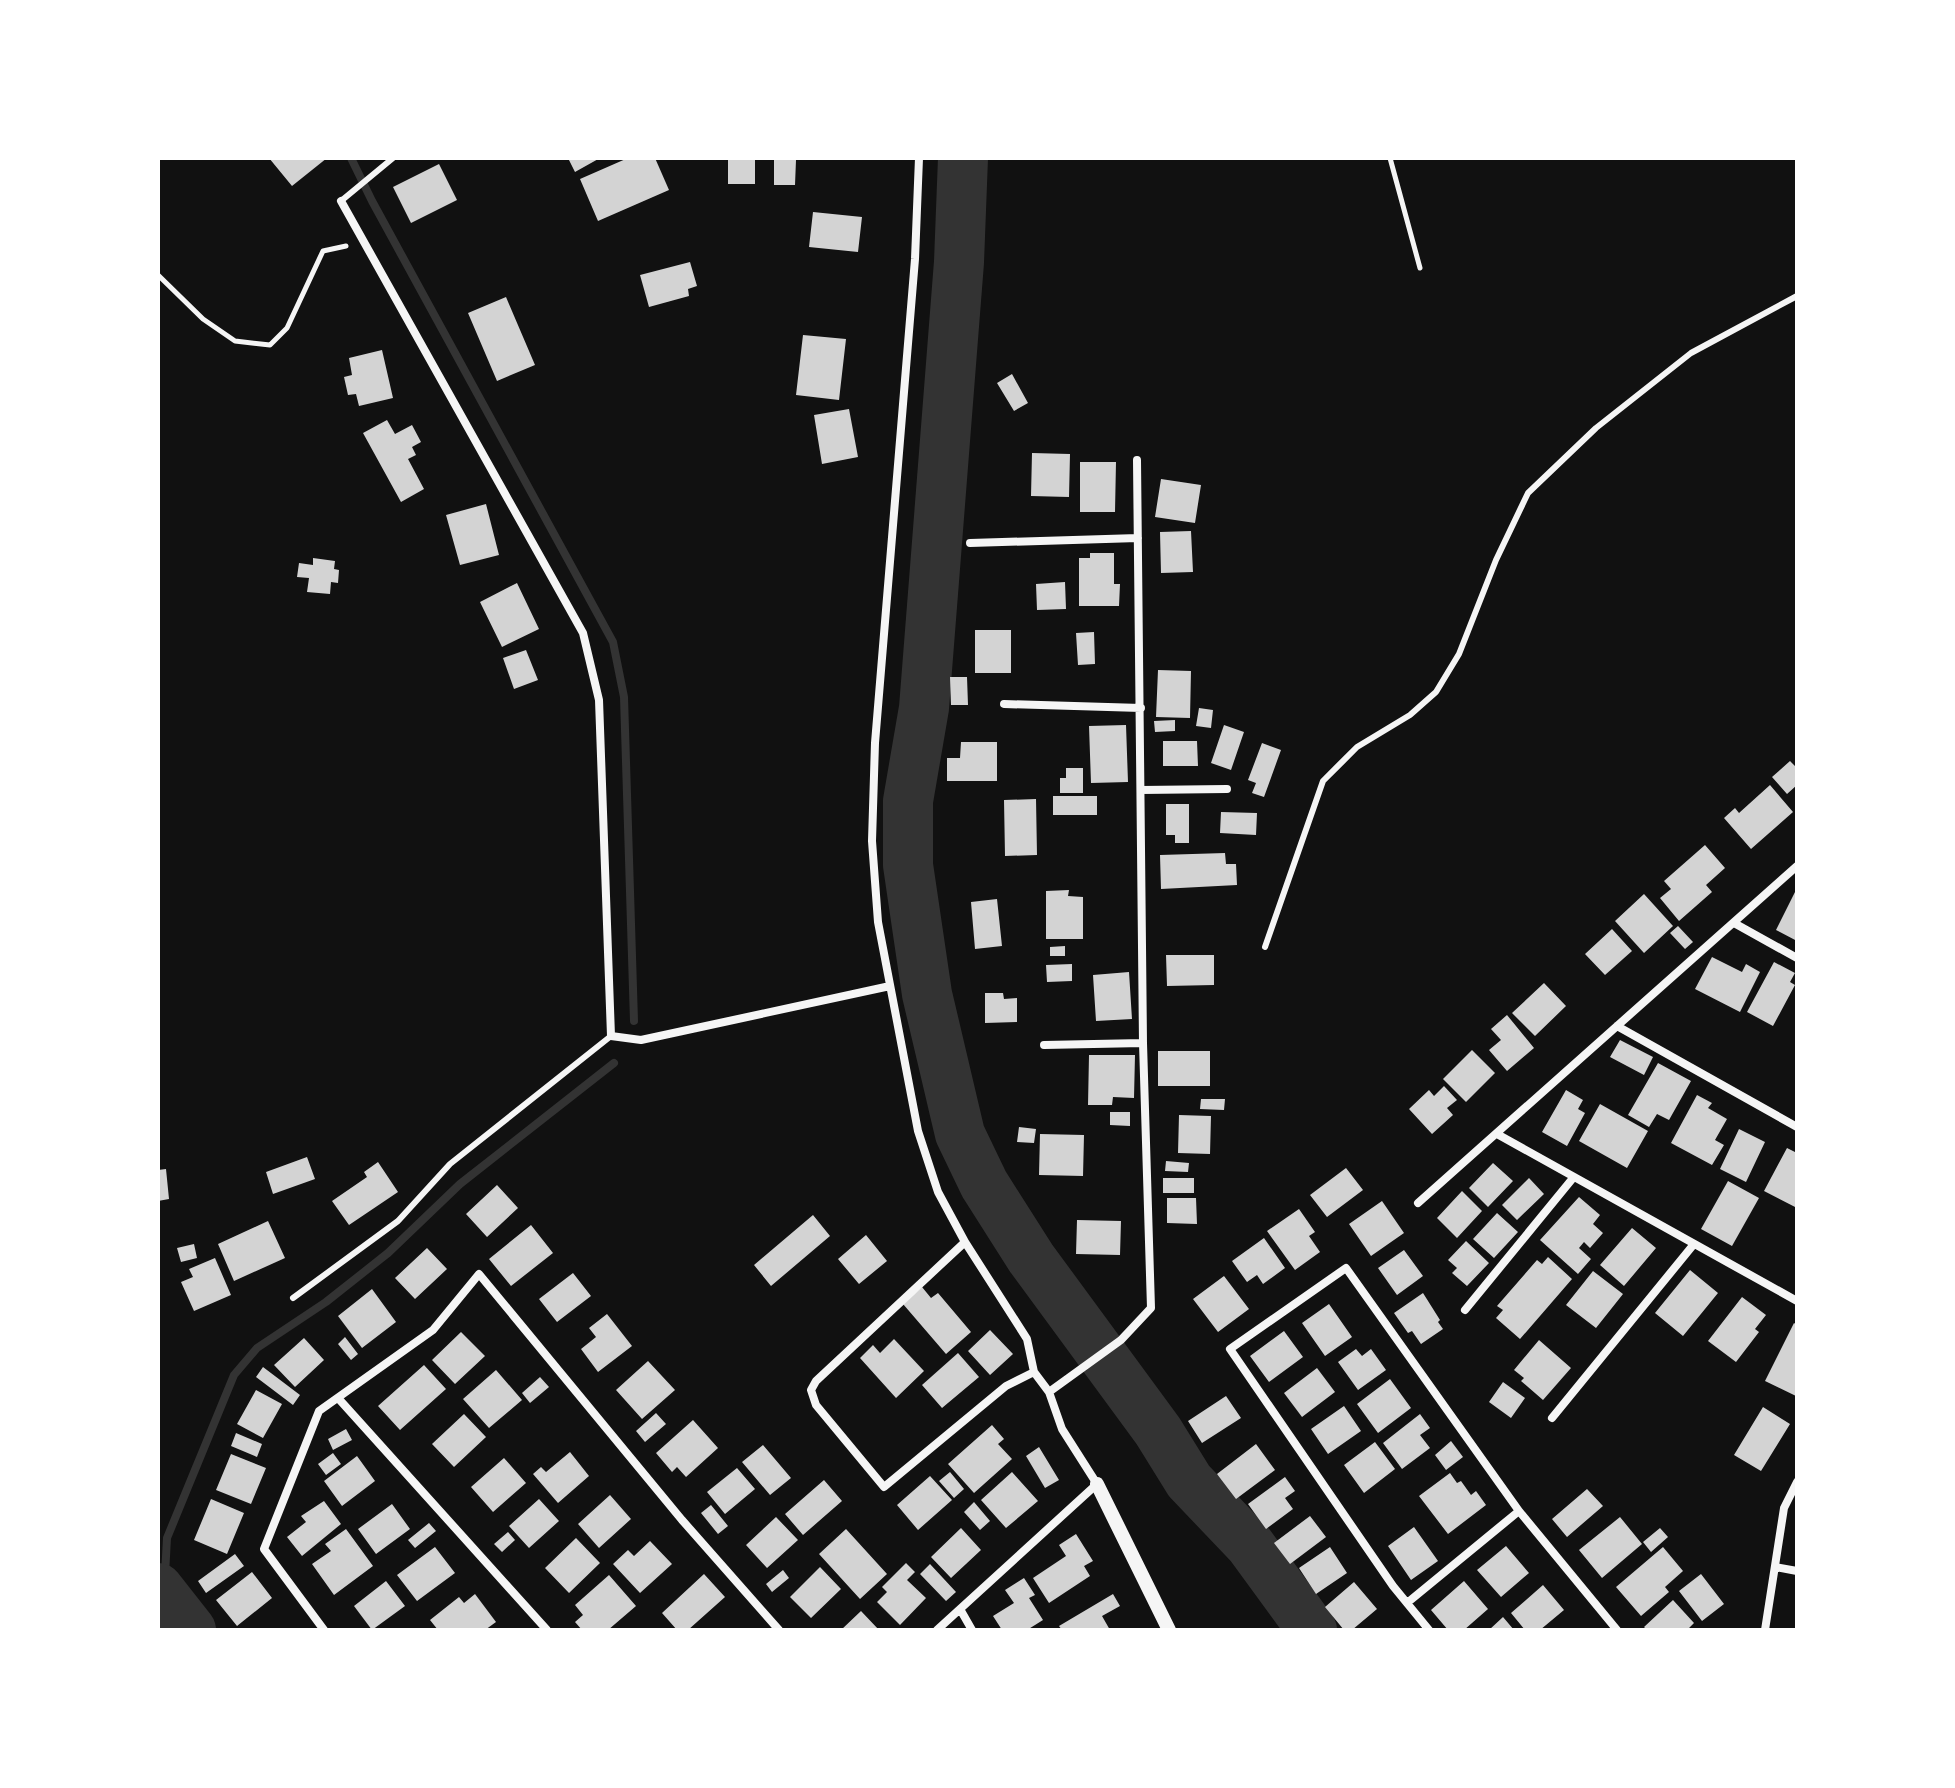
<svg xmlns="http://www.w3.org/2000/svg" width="1955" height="1788" viewBox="0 0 1955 1788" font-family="'Noto Sans',sans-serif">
<rect width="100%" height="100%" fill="#111"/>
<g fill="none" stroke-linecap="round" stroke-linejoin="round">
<path stroke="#333" stroke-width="8" d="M351,158L372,201L613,642L624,697L634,1021
M164,1593L167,1538L234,1375L257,1348L326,1302L388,1253L460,1184L614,1063"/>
<path stroke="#333" stroke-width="50" d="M963,158L959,262L924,708L908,801V865L927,994L960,1134L984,1184L1031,1258L1158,1431L1189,1481L1250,1545L1312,1630
M158,1588L191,1630"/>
</g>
<path fill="#d3d3d3" d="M269,158H327L292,186Z
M568,158H600L575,172Z
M628,158H655L669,190L598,221L580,179Z
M728,158H755V184H728Z
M774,159L796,160L795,185H774Z
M439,164L457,200L411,223L393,187Z
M813,212L862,217L858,252L809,247Z
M690,262L697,286L688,289L689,296L649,307L640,275Z
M506,297L535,365L497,381L468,313Z
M803,335L846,339L839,400L796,395Z
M382,350L393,398L359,406L356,394L348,395L344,377L352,375L349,358Z
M1012,374L1028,403L1014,411L997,383Z
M849,409L858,457L822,464L814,415Z
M387,420L395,434L412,425L421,442L412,447L416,455L408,459L424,489L401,502L363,433Z
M1032,453L1070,454L1069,497L1031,496Z
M1080,462H1116L1115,512H1080Z
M1161,479L1201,485L1195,523L1155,517Z
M486,504L499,555L460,565L446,515Z
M1191,531L1193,572L1161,573L1160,532Z
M1090,553H1114V584H1120L1119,606H1079V558H1090Z
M313,558L335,561L334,569L339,570L338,583L331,582L330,594L307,592L309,578L297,577L299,563L313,565Z
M1065,582L1066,609L1037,610L1036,584Z
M517,583L539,629L502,647L480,602Z
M975,630H1011V673H975Z
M1094,632L1095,664L1078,665L1076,633Z
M526,650L538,680L514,689L503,658Z
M1158,670L1191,671L1190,718L1156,717Z
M950,677H967L968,705H951Z
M1199,708L1213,710L1211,728L1196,726Z
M1175,720V731L1155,732L1154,721Z
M1126,725L1128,782L1091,783L1089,726Z
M1224,725L1244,732L1231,770L1211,763Z
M1163,741H1197L1198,766H1163Z
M961,742H997V781H947V758H960Z
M1262,743L1281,750L1264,797L1252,793L1256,783L1248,780Z
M1790,761L1797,768V785L1787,794L1772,777Z
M1066,768H1083V793H1060V778H1066Z
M1770,785L1793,812L1751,849L1724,818L1735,808L1739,813Z
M1053,796H1097V815H1053Z
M1036,799L1037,855L1005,856L1004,800Z
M1166,804H1189V843H1175V835H1166Z
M1221,812L1257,813L1256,835L1220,833Z
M1705,845L1725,868L1706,885L1712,892L1679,921L1660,898L1671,889L1664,881Z
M1225,853L1226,864H1236L1237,885L1161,889L1160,855Z
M1797,888V941L1776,930Z
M1069,890L1068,896L1083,897V939H1046V891Z
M1644,894L1673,926L1644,953L1615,921Z
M997,899L1002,946L975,949L971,902Z
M1678,926L1693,942L1685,949L1670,933Z
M1612,929L1632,951L1605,975L1585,954Z
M1065,946V956H1050V947Z
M1166,955H1214V985L1167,986Z
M1712,957L1742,972L1746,964L1760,972L1740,1012L1695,989Z
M1774,962L1795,973L1790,982L1795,985L1773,1026L1747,1012Z
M1072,964V981L1047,982L1046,965Z
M1129,972L1132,1019L1096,1021L1093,975Z
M1544,983L1566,1006L1535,1036L1512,1013Z
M985,993H1003L1004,999L1017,998V1022L985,1023Z
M1507,1015L1534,1048L1507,1071L1489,1050L1501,1040L1491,1029Z
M1620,1040L1653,1057L1644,1075L1610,1057Z
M1472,1050L1495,1073L1466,1102L1443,1079Z
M1158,1051H1210V1086H1158Z
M1089,1055H1135L1134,1098L1113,1097L1112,1105H1088Z
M1658,1063L1691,1081L1669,1120L1657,1114L1649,1127L1628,1115Z
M1444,1086L1457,1100L1447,1108L1453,1115L1432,1134L1409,1109L1429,1090L1434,1096Z
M1566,1090L1583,1100L1578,1109L1585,1113L1567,1146L1542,1132Z
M1697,1095L1712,1103L1708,1108L1727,1119L1715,1140L1724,1145L1712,1165L1671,1143Z
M1201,1099H1225L1224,1110L1200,1109Z
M1600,1104L1648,1131L1627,1168L1579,1141Z
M1110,1112H1130V1126L1110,1125Z
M1179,1115L1211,1116L1210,1154L1178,1153Z
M1019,1127L1036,1129L1034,1143L1017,1142Z
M1739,1129L1765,1142L1746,1182L1720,1169Z
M1040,1134L1084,1135L1083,1176L1039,1175Z
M1787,1148L1797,1153V1208L1764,1191Z
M307,1157L315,1179L273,1194L266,1172Z
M1166,1161L1189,1163L1188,1172L1165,1171Z
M378,1162L398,1192L349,1225L332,1201L367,1177L364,1172Z
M1493,1163L1513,1181L1488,1207L1469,1188Z
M1346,1168L1363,1190L1327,1217L1310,1195Z
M166,1169L169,1199L158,1201V1170Z
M1163,1178H1194V1193H1163Z
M1529,1178L1544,1194L1517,1220L1502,1205Z
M1728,1181L1759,1198L1732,1246L1701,1229Z
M497,1185L518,1208L487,1237L466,1214Z
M1462,1191L1482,1211L1457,1238L1437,1218Z
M1579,1197L1600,1215L1593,1224L1603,1233L1590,1248L1584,1242L1579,1248L1591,1259L1578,1274L1540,1240Z
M1167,1198H1196L1197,1224L1167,1223Z
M1382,1201L1404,1233L1371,1256L1349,1224Z
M1299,1209L1315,1232L1309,1236L1320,1252L1295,1270L1267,1231Z
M1497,1213L1518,1232L1494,1258L1473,1239Z
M813,1215L830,1236L771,1286L754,1265Z
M1077,1220L1121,1221L1120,1255L1076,1254Z
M268,1221L285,1258L234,1281L218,1244Z
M531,1225L553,1253L511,1286L489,1259Z
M1632,1228L1656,1248L1624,1286L1600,1265Z
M866,1235L887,1261L859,1284L838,1259Z
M1264,1238L1285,1268L1263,1284L1257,1275L1247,1282L1232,1261Z
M1466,1241L1489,1263L1467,1286L1452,1273L1457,1268L1448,1260Z
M194,1244L197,1258L181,1262L177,1248Z
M427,1248L447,1269L415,1299L395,1278Z
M1404,1250L1423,1276L1397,1295L1378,1268Z
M1548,1257L1572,1279L1520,1339L1496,1318L1503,1310L1497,1306L1537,1260L1542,1264Z
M215,1258L231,1295L194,1311L181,1282L193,1277L189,1269Z
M1690,1270L1718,1293L1683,1336L1655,1313Z
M1593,1271L1623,1294L1596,1328L1566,1305Z
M573,1273L591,1296L557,1322L539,1299Z
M1224,1276L1249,1309L1218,1332L1193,1299Z
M922,1287L931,1298L938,1293L971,1332L946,1354L903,1304Z
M372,1289L396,1322L362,1348L338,1316Z
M1423,1293L1440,1320L1438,1322L1443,1329L1421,1344L1412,1331L1408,1333L1394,1313Z
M1742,1297L1766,1315L1755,1329L1759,1332L1736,1362L1708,1341Z
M1329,1304L1352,1337L1325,1356L1302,1323Z
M607,1314L632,1346L598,1372L581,1349L596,1337L589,1328Z
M1794,1323L1797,1325L1796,1396L1765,1381Z
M990,1330L1013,1354L990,1375L968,1351Z
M1284,1331L1303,1357L1269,1382L1250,1356Z
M461,1332L485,1356L455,1384L432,1360Z
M345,1337L358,1354L351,1360L338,1344Z
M304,1338L324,1360L295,1387L274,1365Z
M894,1339L924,1371L896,1398L860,1358L873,1345L880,1353Z
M1539,1340L1571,1368L1543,1400L1521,1381L1524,1378L1514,1370Z
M1356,1349L1362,1356L1371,1349L1386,1370L1358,1390L1338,1362Z
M958,1353L979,1377L942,1408L922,1385Z
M648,1361L675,1390L642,1419L616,1390Z
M424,1365L446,1389L400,1430L378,1406Z
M263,1367L300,1395L293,1405L256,1377Z
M1317,1368L1335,1392L1302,1417L1284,1393Z
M496,1370L522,1400L489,1428L463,1399Z
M540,1377L549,1387L530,1403L522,1393Z
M1390,1379L1411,1408L1378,1433L1357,1404Z
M1503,1382L1525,1398L1511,1418L1489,1402Z
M256,1390L282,1404L263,1438L237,1424Z
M1226,1396L1241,1418L1202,1443L1188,1421Z
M1344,1406L1361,1431L1328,1454L1311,1429Z
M1763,1407L1790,1424L1761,1471L1734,1455Z
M656,1413L666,1424L645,1442L636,1431Z
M464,1414L486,1437L454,1467L432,1444Z
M1420,1414L1430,1428L1420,1435L1430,1448L1402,1469L1383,1443Z
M693,1420L718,1448L686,1477L677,1467L672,1472L656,1453Z
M992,1425L1004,1439L998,1444L1012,1459L974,1493L948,1464Z
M346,1429L352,1440L333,1450L328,1439Z
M236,1433L262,1444L257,1457L231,1446Z
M1451,1441L1463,1457L1446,1470L1435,1455Z
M1375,1442L1395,1469L1364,1493L1344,1465Z
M1256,1444L1275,1470L1236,1499L1217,1474Z
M763,1445L791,1478L770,1495L742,1462Z
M1039,1447L1059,1480L1045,1488L1026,1456Z
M570,1452L589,1476L558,1503L533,1474L541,1467L546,1472Z
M333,1453L341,1464L326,1475L318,1464Z
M231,1454L266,1468L251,1504L216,1490Z
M357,1456L375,1481L342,1506L324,1481Z
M504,1458L526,1483L493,1512L471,1487Z
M737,1468L755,1489L725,1514L707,1492Z
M950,1472L964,1489L954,1498L939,1481Z
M1012,1472L1038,1501L1006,1528L981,1500Z
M1450,1473L1457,1483L1461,1481L1471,1495L1476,1491L1486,1505L1448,1534L1419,1496Z
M930,1476L952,1500L918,1530L897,1505Z
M1285,1477L1295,1491L1285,1498L1293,1509L1266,1529L1248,1504Z
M824,1480L842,1501L803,1535L785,1514Z
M1587,1489L1603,1506L1567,1537L1552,1519Z
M610,1495L631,1519L599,1548L578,1524Z
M211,1499L244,1513L227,1554L194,1540Z
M539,1499L559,1521L529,1548L509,1526Z
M324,1501L341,1524L302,1556L287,1537L306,1522L301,1516Z
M974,1502L990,1521L980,1530L964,1512Z
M392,1504L410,1529L376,1554L358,1529Z
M711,1505L728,1526L718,1534L701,1513Z
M1310,1516L1326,1537L1290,1564L1274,1543Z
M776,1517L798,1540L767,1568L746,1545Z
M1620,1517L1642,1544L1602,1578L1579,1550Z
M429,1523L436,1531L415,1548L408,1540Z
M1414,1527L1438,1561L1411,1580L1388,1546Z
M961,1528L981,1550L951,1578L931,1557Z
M1660,1528L1668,1537L1651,1552L1643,1542Z
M346,1529L373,1566L334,1595L312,1564L331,1551L325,1544Z
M846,1529L887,1574L860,1599L819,1554Z
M508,1532L515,1540L502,1552L494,1544Z
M1076,1534L1093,1561L1084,1566L1090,1576L1049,1603L1033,1578L1066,1556L1059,1545Z
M576,1538L600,1563L569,1593L545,1568Z
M650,1541L672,1564L640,1593L613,1564L628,1550L634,1556Z
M1506,1546L1529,1573L1501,1597L1477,1570Z
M435,1547L455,1573L417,1601L397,1575Z
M1330,1547L1347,1573L1316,1594L1299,1568Z
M1663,1547L1683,1571L1665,1587L1669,1592L1641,1616L1616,1587Z
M235,1554L244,1566L206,1593L198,1581Z
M906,1563L915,1572L907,1580L926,1598L900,1625L877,1602L887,1592L882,1587Z
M930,1564L956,1592L946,1601L920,1574Z
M820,1567L841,1589L811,1618L790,1597Z
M783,1570L789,1578L772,1592L766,1584Z
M252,1572L272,1598L237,1626L216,1600Z
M704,1574L725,1597L688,1630H677L662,1613Z
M1701,1574L1724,1604L1702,1621L1679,1591Z
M609,1575L636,1606L608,1630H582L575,1622L583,1615L575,1605Z
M1024,1578L1035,1595L1029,1598L1043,1620L1027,1630H1002L993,1616L1014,1603L1005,1590Z
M386,1581L405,1606L372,1630L354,1606Z
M1464,1581L1488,1609L1464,1630H1448L1431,1610Z
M1354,1582L1377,1609L1352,1630H1344L1325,1607Z
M1543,1585L1564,1610L1540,1630H1525L1511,1613Z
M475,1594L496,1622L485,1630H438L430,1620L459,1597L464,1603Z
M1113,1594L1120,1606L1102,1616L1110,1630H1062L1059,1626Z
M1673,1600L1694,1623L1687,1630H1647L1644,1627Z
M861,1611L879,1630H841Z
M1503,1617L1514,1630H1489Z"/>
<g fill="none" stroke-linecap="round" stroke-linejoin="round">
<path stroke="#f5f5f5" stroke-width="5" d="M1390,158L1420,268
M158,275L203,319L235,341L270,345L287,328L323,251L346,246"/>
<path stroke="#f5f5f5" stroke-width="6" d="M341,201L393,158
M1265,947L1323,781L1357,747L1410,715L1436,692L1459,654L1496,560L1528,493L1596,428L1691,353L1797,296
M293,1298L398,1221L450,1164L611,1036"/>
<path stroke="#f5f5f5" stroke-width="8" d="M919,158L915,259L875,743L872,841L878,922L918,1131L938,1192L965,1242L1027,1339L1034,1372L1049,1392L1062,1429L1097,1484L937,1630
M341,201L583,633L599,700L611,1036L641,1040L890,986
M970,543L1138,538
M1004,704L1141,708
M1141,790L1227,789
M1734,923L1797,958
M1617,1026L1797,1127
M1044,1045L1143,1043
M1497,1134L1797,1301
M1418,1203L1797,866
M965,1242L816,1381L811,1390L816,1405L884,1487L1006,1386L1034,1372
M1465,1310L1573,1178
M1049,1392L1121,1340L1151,1308L1143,1043L1137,460
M338,1398L547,1630
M1552,1418L1694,1244
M1775,1567L1797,1571
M1407,1603L1519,1511
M960,1609L972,1630
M324,1630L264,1549L319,1411L433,1330L479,1274L682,1520L779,1630
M1429,1630L1393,1586L1230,1349L1346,1268L1519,1511L1617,1630
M1765,1630L1784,1508L1797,1482"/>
<path stroke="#f5f5f5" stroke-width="14" d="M1097,1484L1169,1630"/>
</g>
<rect width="1955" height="1788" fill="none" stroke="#ffffff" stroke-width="320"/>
</svg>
